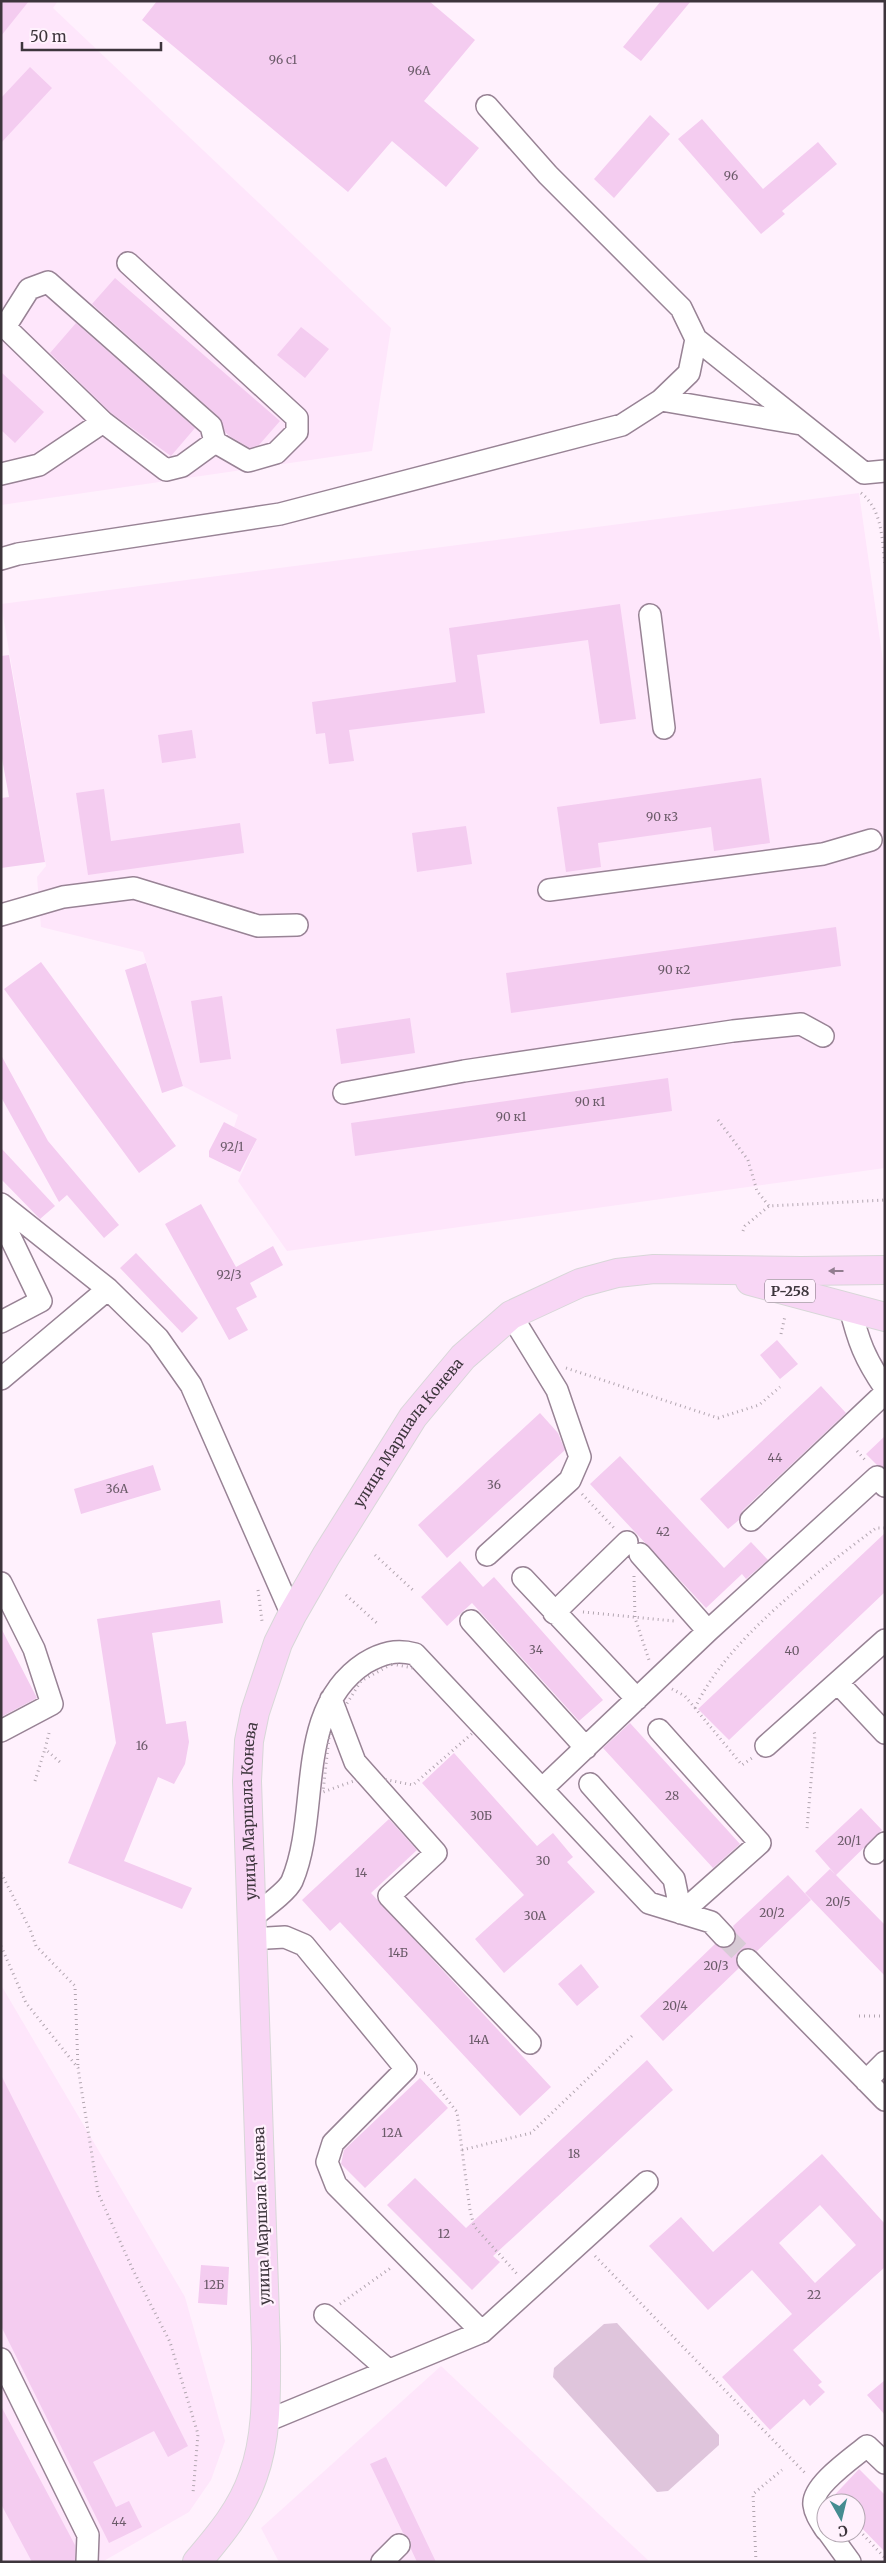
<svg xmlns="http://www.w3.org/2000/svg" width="886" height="2563" viewBox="0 0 886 2563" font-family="Merriweather,serif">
<rect width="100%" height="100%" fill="#fff1fd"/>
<path fill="#fee6fb" d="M1,1H58L53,8L391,328L372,451L1,505Z
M859,493L885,675V1168L287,1251L238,1181L257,1139L234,1127L238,1115L183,1086L143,952L41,927L37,877L46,866L1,604Z
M1,1985L185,2297L225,2441L211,2480L189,2512L102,2562H1Z
M441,2366L650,2562H279L261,2528Z"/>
<path fill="#dfc5dc" d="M617,2323L719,2435V2445L668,2491L657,2492L553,2377L554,2368L604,2324Z"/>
<path fill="#f4ccf0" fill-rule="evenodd" d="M1,1H29L1,36Z
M157,1H429L475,40L424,101L479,148L446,187L392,141L348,192L142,20Z
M661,1H691L641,61L623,47Z
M30,67L52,88L1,143V98Z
M650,115L670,134L614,198L594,179Z
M702,119L763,189L818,142L837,164L782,211L785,214L761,234L678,139Z
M115,278L280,421L259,445L250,448L231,437L225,432L219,417L92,304Z
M76,323L195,428L171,456L111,413L50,353Z
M301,327L329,349L305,378L277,355Z
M1,372L44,412L15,443L1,430Z
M620,604L636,719L600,724L588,640L477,655L485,713L349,730L354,761L329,764L325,733L316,734L312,702L456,682L449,628Z
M9,655L45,862L1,868V798L9,797L1,753V656Z
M192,730L196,758L162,763L158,735Z
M761,778L770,843L714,851L711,827L598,843L601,867L566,872L557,807Z
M104,789L111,841L240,823L244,853L88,875L76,793Z
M466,826L472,864L417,872L412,833Z
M836,927L841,966L511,1013L506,973Z
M41,962L176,1146L139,1173L4,989Z
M146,963L183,1086L162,1093L125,970Z
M222,996L231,1059L200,1063L191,1001Z
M410,1018L415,1053L341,1064L336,1029Z
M1,1055L48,1141L119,1225L104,1238L67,1195L59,1202L1,1097Z
M668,1078L672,1111L355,1156L351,1123Z
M224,1122L257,1139L240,1172L209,1157V1151Z
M1,1148L55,1206L40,1219L1,1179Z
M201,1204L236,1267L273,1246L283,1265L250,1283L257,1297L236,1308L248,1330L229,1340L165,1224Z
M136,1253L198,1318L182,1333L120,1268Z
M777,1340L798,1364L780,1379L760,1355Z
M821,1386L846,1413L742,1511L739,1520L728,1529L700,1499Z
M540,1413L558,1433L565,1450L447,1558L418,1525Z
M885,1436V1468L877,1465L866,1454Z
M620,1456L724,1568L751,1542L768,1560L746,1579L742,1574L706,1608L590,1484Z
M153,1465L161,1490L81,1514L74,1489Z
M885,1533V1592L729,1740L698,1709Z
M460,1561L483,1587L494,1577L603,1700L579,1721L472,1603L447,1626L421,1597Z
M220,1600L223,1623L152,1633L166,1724L186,1721L189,1742L185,1764L174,1784L158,1777L124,1861L192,1888L182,1909L68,1863L116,1743L97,1619Z
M1,1628L37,1698L1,1717Z
M630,1723L740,1844L713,1868L603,1748Z
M454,1753L537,1846L553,1833L573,1857L567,1862L595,1892L504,1973L475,1939L524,1895L422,1783Z
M861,1808L882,1830L836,1875L885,1925V1976L805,1893L830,1869L835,1874L815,1851Z
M389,1819L417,1850L371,1893L551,2087L520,2116L340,1922L330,1931L302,1900Z
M788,1875L811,1900L757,1951L751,1948L740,1951L736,1957L739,1968L663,2041L640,2016L715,1944L726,1948L733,1945L736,1934L733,1926Z
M581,1964L599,1987L577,2006L558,1984Z
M647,2060L673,2090L493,2256L500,2262L472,2290L387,2205L415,2178L466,2228Z
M1,2075L188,2446L168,2457L154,2431L93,2462L116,2507L129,2501L142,2527L109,2543L1,2326Z
M420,2078L448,2108L365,2188L341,2164L344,2150Z
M822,2154L885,2224V2267L793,2350L822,2382L818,2385L825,2392L810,2406L804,2399L770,2430L722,2377L792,2314L752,2270L708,2310L649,2246L681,2217L713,2252ZM820,2205L856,2245L815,2283L779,2243Z
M201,2265L229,2267L227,2305L198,2303Z
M885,2380V2415L867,2395Z
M1,2406L75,2545V2562H32L1,2504Z
M386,2457L436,2562H417L411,2549V2541L403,2533L370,2464Z
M859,2469L885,2495V2552L856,2522V2503H827Z"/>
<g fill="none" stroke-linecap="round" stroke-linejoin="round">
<path stroke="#d8cbd6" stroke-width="21" stroke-dasharray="21 11" stroke-linecap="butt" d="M724,1936L748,1960"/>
<defs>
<path id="minor" d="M128,263L297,418V432L276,453L248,461L215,442L211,426L48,282L29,289L5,327L103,422L166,470L182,466L215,442
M696,339L864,473L885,471
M661,400L801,424
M1,474L39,465L103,422
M1,559L18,554L280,514L622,425L661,400L689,373L696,339L681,308L548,175L487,106
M650,615L664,728
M549,890L823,854L871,840
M1,915L63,897L134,888L258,926L297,925
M344,1093L464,1071L733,1031L801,1024L823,1036
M1,1204L108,1289L158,1338L191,1385L292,1615
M1,1218L41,1301L1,1322
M850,1307C858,1341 865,1359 885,1388
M1,1379L108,1289
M751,1520L885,1393
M640,1554L708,1631
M487,1555L570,1480L580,1457L557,1390L511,1315
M523,1578L637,1699
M1,1583L34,1649L52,1704L1,1731
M554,1613L627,1542
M471,1621L586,1748
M838,1683L885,1733
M331,1699L355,1762L436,1853L389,1896L530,2043
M659,1730L760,1843L681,1913
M766,1746L885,1640
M590,1784L674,1879L681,1913
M543,1788L708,1631L877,1477L885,1486
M875,1853L885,1843
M250,1919C261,1910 287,1892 292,1881C321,1813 293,1710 365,1663C382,1653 396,1649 415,1654L649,1903L711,1922L724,1936
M251,1939L285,1937L304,1945L406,2069L333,2143L327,2162L336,2185L482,2332
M748,1960L885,2100
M866,2081L885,2062
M325,2315L388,2370
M1,2359L88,2535L87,2562
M264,2422L482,2332L647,2182
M826,2530C821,2522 815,2514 814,2505C811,2486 854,2457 867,2446L885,2463
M829,2533L850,2562
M382,2562L399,2545"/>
<g id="major">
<path d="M750,1281L885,1317"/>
<path id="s1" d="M197,2562C219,2536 242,2509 253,2476C268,2435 266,2389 266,2347L247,1781L249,1741L255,1712L278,1643L292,1615L326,1556L413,1417L463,1357L511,1315L580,1283L617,1273L654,1269L801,1271L885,1270"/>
</g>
</defs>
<use href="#minor" stroke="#988395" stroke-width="24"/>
<use href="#major" stroke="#d8d7d8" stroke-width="30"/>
<path stroke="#b2a6b0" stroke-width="3" stroke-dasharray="1 4" stroke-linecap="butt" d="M861,493C883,510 882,541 885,566
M718,1120L748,1160L757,1191L769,1206
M743,1231L745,1226L769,1206L885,1200
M781,1334L785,1316
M566,1368L718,1418L759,1405L780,1387
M857,1451L867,1462
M582,1494L615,1529
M375,1555L415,1592
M634,1576L635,1618L649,1660
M258,1590L262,1621
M346,1595L378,1624
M583,1612L674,1621
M392,1664L418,1669L475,1731L413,1785L368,1776L323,1792L329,1737L344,1708L361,1681Z
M672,1689L685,1696L742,1765L752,1758
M695,1708C727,1639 816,1573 876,1528H885
M49,1733L45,1749L60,1762
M35,1781L45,1749
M807,1828L815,1735L813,1729
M1,1873L30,1929L36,1946L75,1986L78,2068
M1,1946L26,2003L78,2068L98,2193L133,2270L170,2342L198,2434L193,2493
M859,2016H885
M424,2073H427L457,2112L470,2210L474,2226L518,2275
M462,2150L531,2133L634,2034
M595,2256L806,2474
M340,2304L392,2267
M856,2527L885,2558
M756,2562L753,2494L782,2470"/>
<use href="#minor" stroke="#fff" stroke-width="21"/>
<use href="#major" stroke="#f8d6f5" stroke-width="28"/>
</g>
<defs><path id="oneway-solid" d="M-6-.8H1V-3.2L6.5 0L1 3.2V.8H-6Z" transform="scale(1.25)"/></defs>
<use fill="#917d8f" href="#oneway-solid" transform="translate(836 1271) rotate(180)"/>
<g text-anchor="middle" stroke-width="4.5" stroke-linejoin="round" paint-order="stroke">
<g font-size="12" fill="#6b5b69">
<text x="283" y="64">96 с1</text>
<text x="419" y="75">96А</text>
<text x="731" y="180">96</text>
<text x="662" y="821">90 к3</text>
<text x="674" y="974">90 к2</text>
<text x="590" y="1106">90 к1</text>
<text x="511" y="1121">90 к1</text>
<text x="232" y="1151">92/1</text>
<text x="229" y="1279">92/3</text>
<text x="775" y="1462">44</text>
<text x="494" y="1489">36</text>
<text x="117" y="1493">36А</text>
<text x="663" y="1536">42</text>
<text x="536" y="1654">34</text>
<text x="792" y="1655">40</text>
<text x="142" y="1750">16</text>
<text x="672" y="1800">28</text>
<text x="481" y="1820">30Б</text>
<text x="849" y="1845">20/1</text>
<text x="543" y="1865">30</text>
<text x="361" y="1877">14</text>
<text x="838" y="1906">20/5</text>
<text x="772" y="1917">20/2</text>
<text x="535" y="1920">30А</text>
<text x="398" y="1957">14Б</text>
<text x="716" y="1970">20/3</text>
<text x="675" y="2010">20/4</text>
<text x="479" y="2044">14А</text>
<text x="392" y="2137">12А</text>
<text x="574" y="2158">18</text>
<text x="444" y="2238">12</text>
<text x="214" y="2289">12Б</text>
<text x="814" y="2299">22</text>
<text x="119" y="2526">44</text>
</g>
<rect fill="#fff1fd" stroke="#776d76" stroke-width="1" x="765" y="1279.5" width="50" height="23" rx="4"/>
<g font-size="14" font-weight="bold" fill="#3d353c">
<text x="790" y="1296">Р-258</text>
</g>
<g font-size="15" fill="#3d353c" stroke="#fff1fd">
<text dy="5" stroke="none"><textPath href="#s1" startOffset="1190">улица Маршала Конева</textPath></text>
<text dy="5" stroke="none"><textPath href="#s1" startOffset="770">улица Маршала Конева</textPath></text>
<text transform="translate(262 2216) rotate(-92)" y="5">улица Маршала Конева</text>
</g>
</g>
<rect width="886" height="2563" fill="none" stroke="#3d353c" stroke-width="5"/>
<g transform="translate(841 2518) rotate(172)"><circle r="24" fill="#fff1fd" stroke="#b1a6b0"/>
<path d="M0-4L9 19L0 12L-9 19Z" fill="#458c91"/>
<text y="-8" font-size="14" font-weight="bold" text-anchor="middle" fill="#3d353c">С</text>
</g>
<path d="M22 42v8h139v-8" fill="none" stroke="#3d353c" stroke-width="2.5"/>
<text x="30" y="42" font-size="15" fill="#3d353c" stroke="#fff1fd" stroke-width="4" paint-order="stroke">50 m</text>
</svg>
